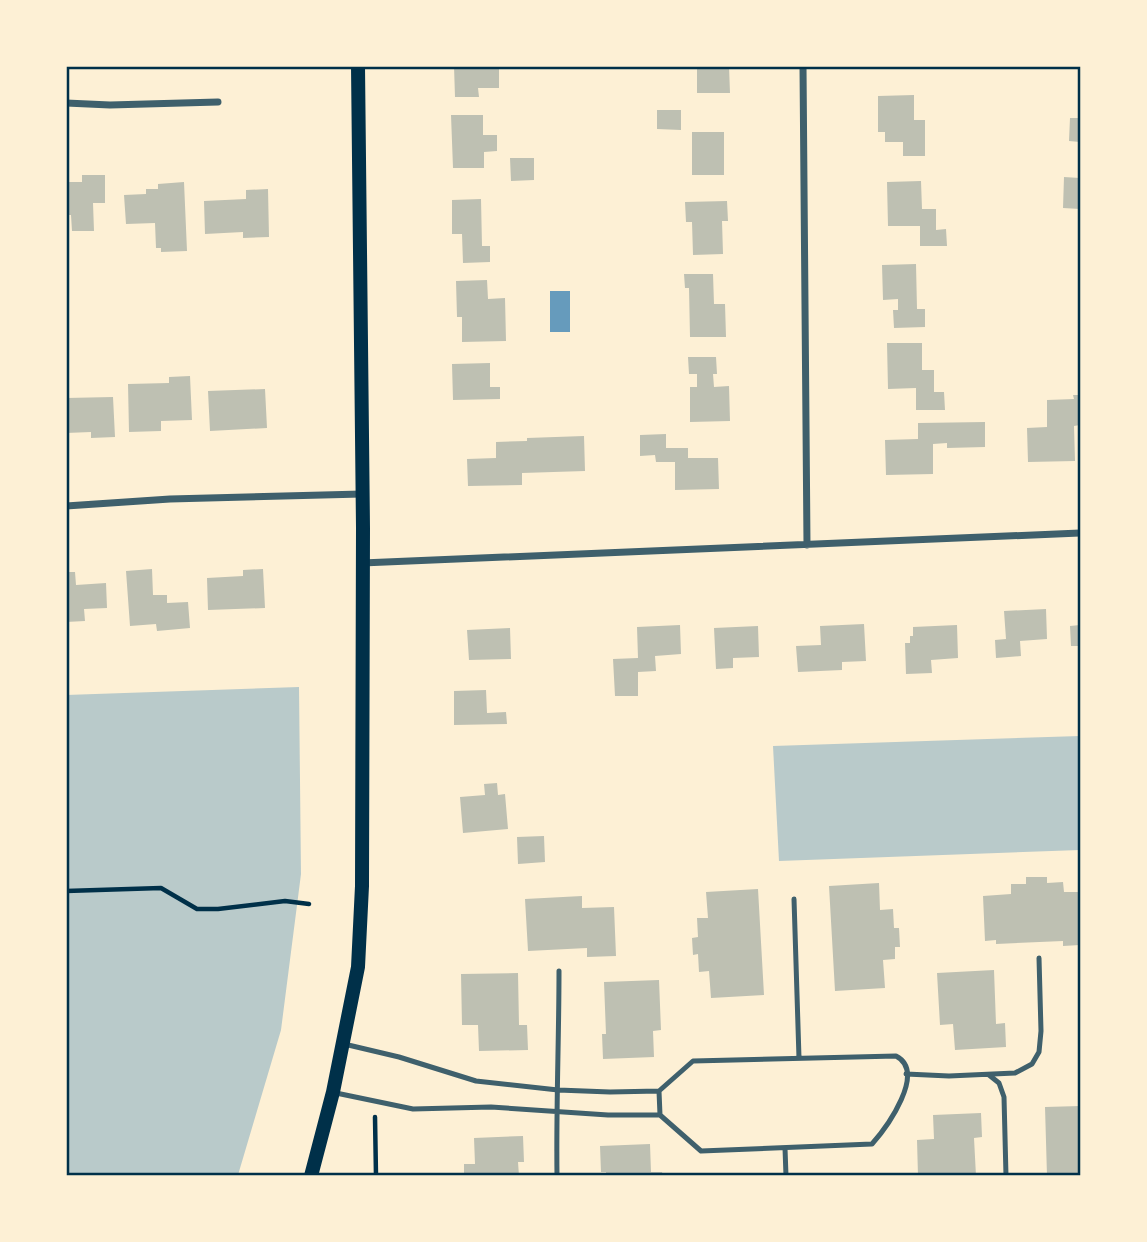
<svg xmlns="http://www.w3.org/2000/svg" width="1147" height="1242" viewBox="0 0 1147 1242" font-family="'Noto Sans',sans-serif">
<rect width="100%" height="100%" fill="#fdf0d5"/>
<path fill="#b9caca" d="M299,687L301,874L281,1030L238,1175H67L66,695Z
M1080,736V850L779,861L773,746Z"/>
<path fill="#669bbc" d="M550,291H570V332H550Z"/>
<path fill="#bec0b2" d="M454,66H499V88H478L479,97H455Z
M697,66H729L730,93H697Z
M914,95V120H925V156H903V142H885V132H878V96Z
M657,110H681V130L657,129Z
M451,115H483V135H497V151L484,152V168H453Z
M1070,118H1080V142L1069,141Z
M692,132H724V175H692Z
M510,158H534V180L511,181Z
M82,175H105V203H93L94,231H72L71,215H66V182H82Z
M1064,177L1080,178V209L1063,208Z
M921,181L922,209H936V230L946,229L947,246H920V226H888L887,182Z
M184,182L187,251L161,252V248H156L155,223L126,224L124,195L146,194V189H158V184Z
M268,189L269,237L243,238V232L205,234L204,201L246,199V190Z
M481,199L482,246H490V262L463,263L462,234H452V200Z
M727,201L728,221H722L723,254L693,255L692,222H686L685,202Z
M916,264L917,309H925V327L894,328L893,310H898V299L883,300L882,265Z
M684,274H713L714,304H725L726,337H690L689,288H685Z
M487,280L488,299L505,298L506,341L462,342V317H457L456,281Z
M887,343H922V370H934V392H944L945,410H916V388L888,389Z
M688,357H716L717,374H713L714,387L729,386L730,421L690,422V387H697V374H689Z
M490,363V387H500V399L453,400L452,364Z
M190,376L192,420L161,421V431L129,432L128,384L169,383V377Z
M265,389L267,428L210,431L208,391Z
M1073,395H1080V425L1074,426L1075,461L1028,462L1027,428L1047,427V400L1074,399Z
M113,397L115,437L91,438V432L66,433V398Z
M985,422V447L947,448V443L933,444V474L886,475L885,440L918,439V423Z
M666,434V448H688V458H718L719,489L675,490V462H656L655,455L640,456V435Z
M584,436L585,471L522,473V485L468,486L467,459L496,458V442L527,441V438Z
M152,569L153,595H167V603L188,602L190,628L157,631L156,624L130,626L126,571Z
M263,569L265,608L208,610L207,578L243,576V570Z
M66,572H75L76,585L106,583L107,608L84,609L85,621L66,622Z
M1046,609L1047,639L1020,641L1021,656L996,658L995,640L1006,639L1004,611Z
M864,624L866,661L842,662V670L798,672L796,646L821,645L820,626Z
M680,625L681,654L655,656L656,671L638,672V696H615L613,659L638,658L637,627Z
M957,625L958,658L931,660L932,673L906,674L905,643H910V636H913V627Z
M1080,625V646H1071L1070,626Z
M758,626L759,657L733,658V668L716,669L714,628Z
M510,628L511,659L469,660L467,630Z
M486,690L487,713L506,712L507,724L454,725V691Z
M497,783L498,795L505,794L508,829L463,833L460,797L485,795L484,784Z
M544,836L545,862L518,864L517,837Z
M1026,877H1047V883L1063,882L1064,892H1080V945L1063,946V941L996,944V940L985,941L983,896L1011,894V884H1026Z
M879,883L880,910L893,909L894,928H899L900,947H895V959L883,960L885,988L835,991L829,886Z
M758,889L764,995L711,998L709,971L699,972L698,954L693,955L692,938L698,937L697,918H708L706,892Z
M582,896V908L614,907L616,956L587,957V948L528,951L525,899Z
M994,970L996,1024L1005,1023L1006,1047L955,1050L953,1024L940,1025L937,973Z
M518,973L519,1025H527L528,1050L479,1051L478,1025H462L461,974Z
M659,980L661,1030L653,1031L654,1057L603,1059L602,1034H606L604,982Z
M1080,1106V1176H1047L1045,1107Z
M981,1113L982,1137L974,1138L976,1176H918L917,1140L934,1139L933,1115Z
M523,1136L524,1162H518L519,1176H464V1164H475L474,1138Z
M650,1144L651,1172H662L663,1176H606V1172H601L600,1146Z"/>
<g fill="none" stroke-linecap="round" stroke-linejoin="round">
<path stroke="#003049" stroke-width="4.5" d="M66,891L161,888L197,909H218L285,901L309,904
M375,1117L376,1176"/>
<path stroke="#3f606c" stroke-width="5" d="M794,899L799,1058
M906,1074L949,1076L1015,1073L1032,1064L1039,1052L1041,1031L1039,958
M989,1075L999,1083L1004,1097L1006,1176
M659,1091L660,1115
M336,1093L413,1109L491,1107L608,1115H660L701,1151L872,1144C887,1127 927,1072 896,1056L693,1061L659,1091L610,1092L558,1090L476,1081L399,1057L344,1044
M785,1148L786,1176
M557,1176C556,1107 559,1039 559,971"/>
<path stroke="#3f606c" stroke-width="7" d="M803,66L807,545
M66,103L110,105L218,102
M66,506L170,499L362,494
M362,563L1080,533"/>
<path stroke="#003049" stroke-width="14" d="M311,1176L333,1092L358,967L362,886L363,528L358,66"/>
</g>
<rect width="1147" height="1242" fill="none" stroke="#fdf0d5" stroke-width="136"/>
<rect x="68" y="68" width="1011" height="1106" fill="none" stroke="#003049" stroke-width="2.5"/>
</svg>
